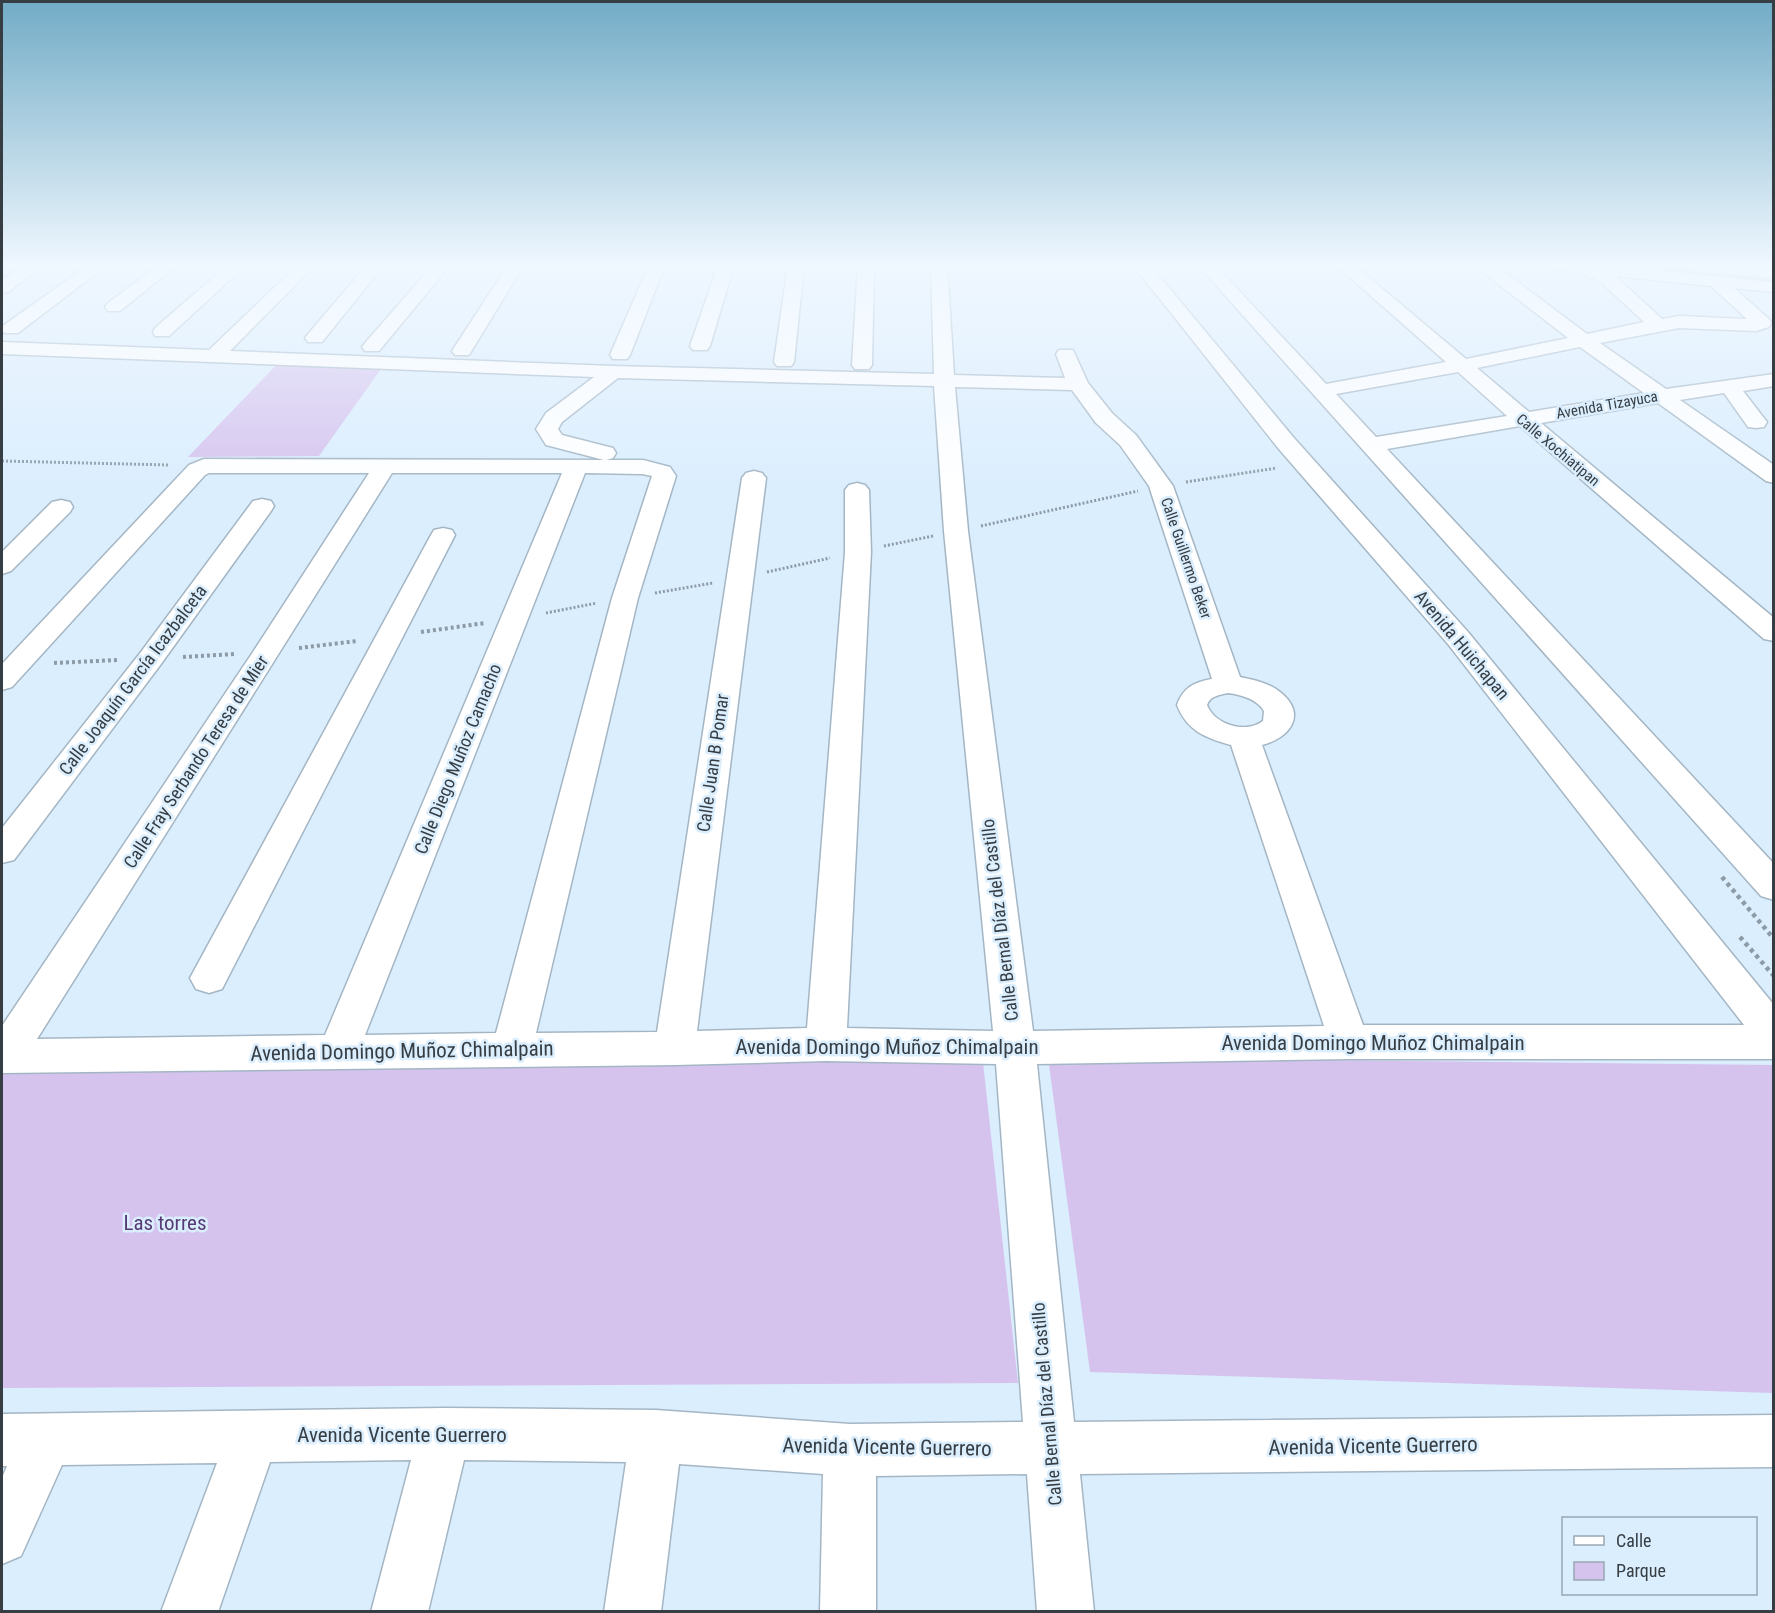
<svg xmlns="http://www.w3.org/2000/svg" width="1775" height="1613" viewBox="0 0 1775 1613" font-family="'Roboto Condensed',sans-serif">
<rect width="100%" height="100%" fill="#dbeefe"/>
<path fill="#d5c3ee" d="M282,359L386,362L319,456L188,457Z
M1048,1057L1773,1065V1393L1090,1372Z
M2,1060L983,1062L1018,1383L2,1388Z"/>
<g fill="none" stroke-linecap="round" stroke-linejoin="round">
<defs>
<path id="minor" d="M25,265H43L8,292L2,293V280Z
M89,265H107L18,333H4L2,329L4,325Z
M159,265H177L120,311H108L105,307L108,303Z
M228,265H246L169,336H155L153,332L155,328Z
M298,265H315L230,351L613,366L934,374L931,265H947L954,375L1065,378L1056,354L1059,350H1073L1088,383L1112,413L1136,435L1173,486L1240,677C1254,680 1269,683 1280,692C1308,714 1290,738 1262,745L1363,1025H1744L1448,644L1278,448L1133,265H1150L1294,438L1468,632L1774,1005V1059H1349L1037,1064L1074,1422L1774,1415V1467L1080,1474L1094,1612H1037L1027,1474L876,1476V1612H820L823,1474L679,1464L661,1612H604L626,1462L464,1460L428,1612H371L411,1460L270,1462L218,1612H161L217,1463L62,1465L21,1556L2,1564V1478L7,1466H2V1414L444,1408L656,1410L850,1424L1023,1422L996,1064L826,1061L675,1065L2,1073V1026L253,652L369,473H209L205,475L12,687L2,690V664L189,465L204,459L604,460L546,445L536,429L546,413L594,377L2,354V342L209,350ZM618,378L934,386L944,531L993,1031L847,1028L871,552L869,490L865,485L857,483L849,485L845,490V552L807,1028L697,1031L766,478L762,473L754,471L746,473L742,478L657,1032L536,1033L638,598L676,476L670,467L643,460H606L613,458L616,453L613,448L562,435L558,429L562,422ZM955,387L1072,390L1096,423L1120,445L1149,486L1212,679C1194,682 1183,688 1177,705C1187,731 1206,738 1231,745L1324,1026L1033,1031L968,531ZM392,473H562L325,1035L37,1039ZM585,473L642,474L652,476L612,598L496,1033L365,1035ZM1228,693C1242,695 1257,699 1264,711L1263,721C1246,734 1215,725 1207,705C1210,696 1219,695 1228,693Z
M367,265H384L322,342H308L305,338L308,334Z
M433,265H450L379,351H365L362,347L365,343Z
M508,265H524L469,355H455L452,351Z
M649,265H665L630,355L627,359H613L610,355Z
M718,265H734L710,346L707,350H693L690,346Z
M788,265H804L794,362L791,366H777L774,362Z
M858,265H874L872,365L869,369H855L852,365Z
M1198,265H1215L1326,384L1446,362L1336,265H1354L1466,359L1568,338L1479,269L1477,265H1495L1587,334L1644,322L1601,282L1581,273L1549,269L1547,265H1601L1774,282V292L1734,288L1769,319L1771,323L1769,327L1756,331L1679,328L1600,343L1666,389L1774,374V386L1743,391L1767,422L1764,427L1756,428L1748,427L1724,393L1680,400L1774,465V483L1766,481L1658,403L1541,423L1774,618V641L1764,639L1520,426L1387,449L1774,864V900L1761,896ZM1615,276L1711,286L1747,319L1679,316L1662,319ZM1580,347L1644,393L1529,412L1477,368ZM1458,372L1507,416L1376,437L1336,394Z
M262,499L271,501L274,506L271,511L161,664L14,860L2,863V828L141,652L253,501Z
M61,500L70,502L73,507L70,512L11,571L2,574V552L52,502Z
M443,528L452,530L455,535L222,989L209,993L196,989L190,978L196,967L431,535L434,530Z"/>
<path id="major" d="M1677,265H1737L1774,268V278L1685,270Z"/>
</defs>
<use href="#minor" stroke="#a4b6c4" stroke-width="3"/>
<use href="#major" stroke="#a4b6c4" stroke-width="3"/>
<path stroke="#8d9ba6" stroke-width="3" stroke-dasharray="2 2" stroke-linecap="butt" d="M2,461L169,465
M1186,482L1277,468
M981,526L1138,491
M884,546L933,536
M767,572L830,558
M655,593L713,583
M546,613L597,603"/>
<path stroke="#8d9ba6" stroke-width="4" stroke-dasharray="3 3" stroke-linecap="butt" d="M421,632L485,623
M299,648L357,641
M183,657L235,654
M54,663L118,660"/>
<path stroke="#8d9ba6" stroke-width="4.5" stroke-dasharray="4 4" stroke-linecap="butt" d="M1722,877L1774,939
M1740,937L1774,976"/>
<use href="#minor" fill="#fff" fill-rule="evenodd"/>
<use href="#major" fill="#fff" fill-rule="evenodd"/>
</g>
<linearGradient id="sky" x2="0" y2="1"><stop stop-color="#72acc6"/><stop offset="0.54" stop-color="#eff7ff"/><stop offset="1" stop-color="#eff7ff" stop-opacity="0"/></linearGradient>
<rect width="1775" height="490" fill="url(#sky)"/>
<g text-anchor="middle" stroke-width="5" stroke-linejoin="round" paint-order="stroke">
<g font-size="15" fill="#363d43" stroke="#dbeefe">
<text transform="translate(1607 405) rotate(-10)" y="5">Avenida Tizayuca</text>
<text transform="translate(1558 450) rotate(40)" y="5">Calle Xochiatipan</text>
<text transform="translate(1186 558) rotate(71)" y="5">Calle Guillermo Beker</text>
</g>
<g font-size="18" fill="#363d43" stroke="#dbeefe">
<text transform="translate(1462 645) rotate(50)" y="6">Avenida Huichapan</text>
<text transform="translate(133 680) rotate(-53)" y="6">Calle Joaquín García Icazbalceta</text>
<text transform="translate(458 759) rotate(-68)" y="6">Calle Diego Muñoz Camacho</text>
<text transform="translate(196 762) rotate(-57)" y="6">Calle Fray Serbando Teresa de Mier</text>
<text transform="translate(713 763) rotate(-82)" y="6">Calle Juan B Pomar</text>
<text transform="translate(1000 920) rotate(-97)" y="6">Calle Bernal Díaz del Castillo</text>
<text transform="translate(1047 1404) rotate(-95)" y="6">Calle Bernal Díaz del Castillo</text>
</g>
<g font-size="21" fill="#363d43" stroke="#dbeefe">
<text x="1373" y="1050">Avenida Domingo Muñoz Chimalpain</text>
<text x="887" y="1054">Avenida Domingo Muñoz Chimalpain</text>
<text transform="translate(402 1051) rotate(-1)" y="7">Avenida Domingo Muñoz Chimalpain</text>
<text x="402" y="1442">Avenida Vicente Guerrero</text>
<text transform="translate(1373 1446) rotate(-1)" y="7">Avenida Vicente Guerrero</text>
<text transform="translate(887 1447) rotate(1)" y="7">Avenida Vicente Guerrero</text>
</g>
<g font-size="21" fill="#563b75" stroke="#dbeefe">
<text x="165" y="1230">Las torres</text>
</g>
</g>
<rect width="1775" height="1613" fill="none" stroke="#363d43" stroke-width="6"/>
<rect x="1562" y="1517" width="195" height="78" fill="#dbeefe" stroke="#99a7b3" stroke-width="1.5"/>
<rect x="1574" y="1536" width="30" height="9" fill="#ffffff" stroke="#99a7b3" stroke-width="1.5"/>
<text x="1616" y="1547" font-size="18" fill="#363d43">Calle</text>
<rect x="1574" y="1562" width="30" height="18" fill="#d5c3ee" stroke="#99a7b3" stroke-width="1.5"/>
<text x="1616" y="1577" font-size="18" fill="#363d43">Parque</text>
</svg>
